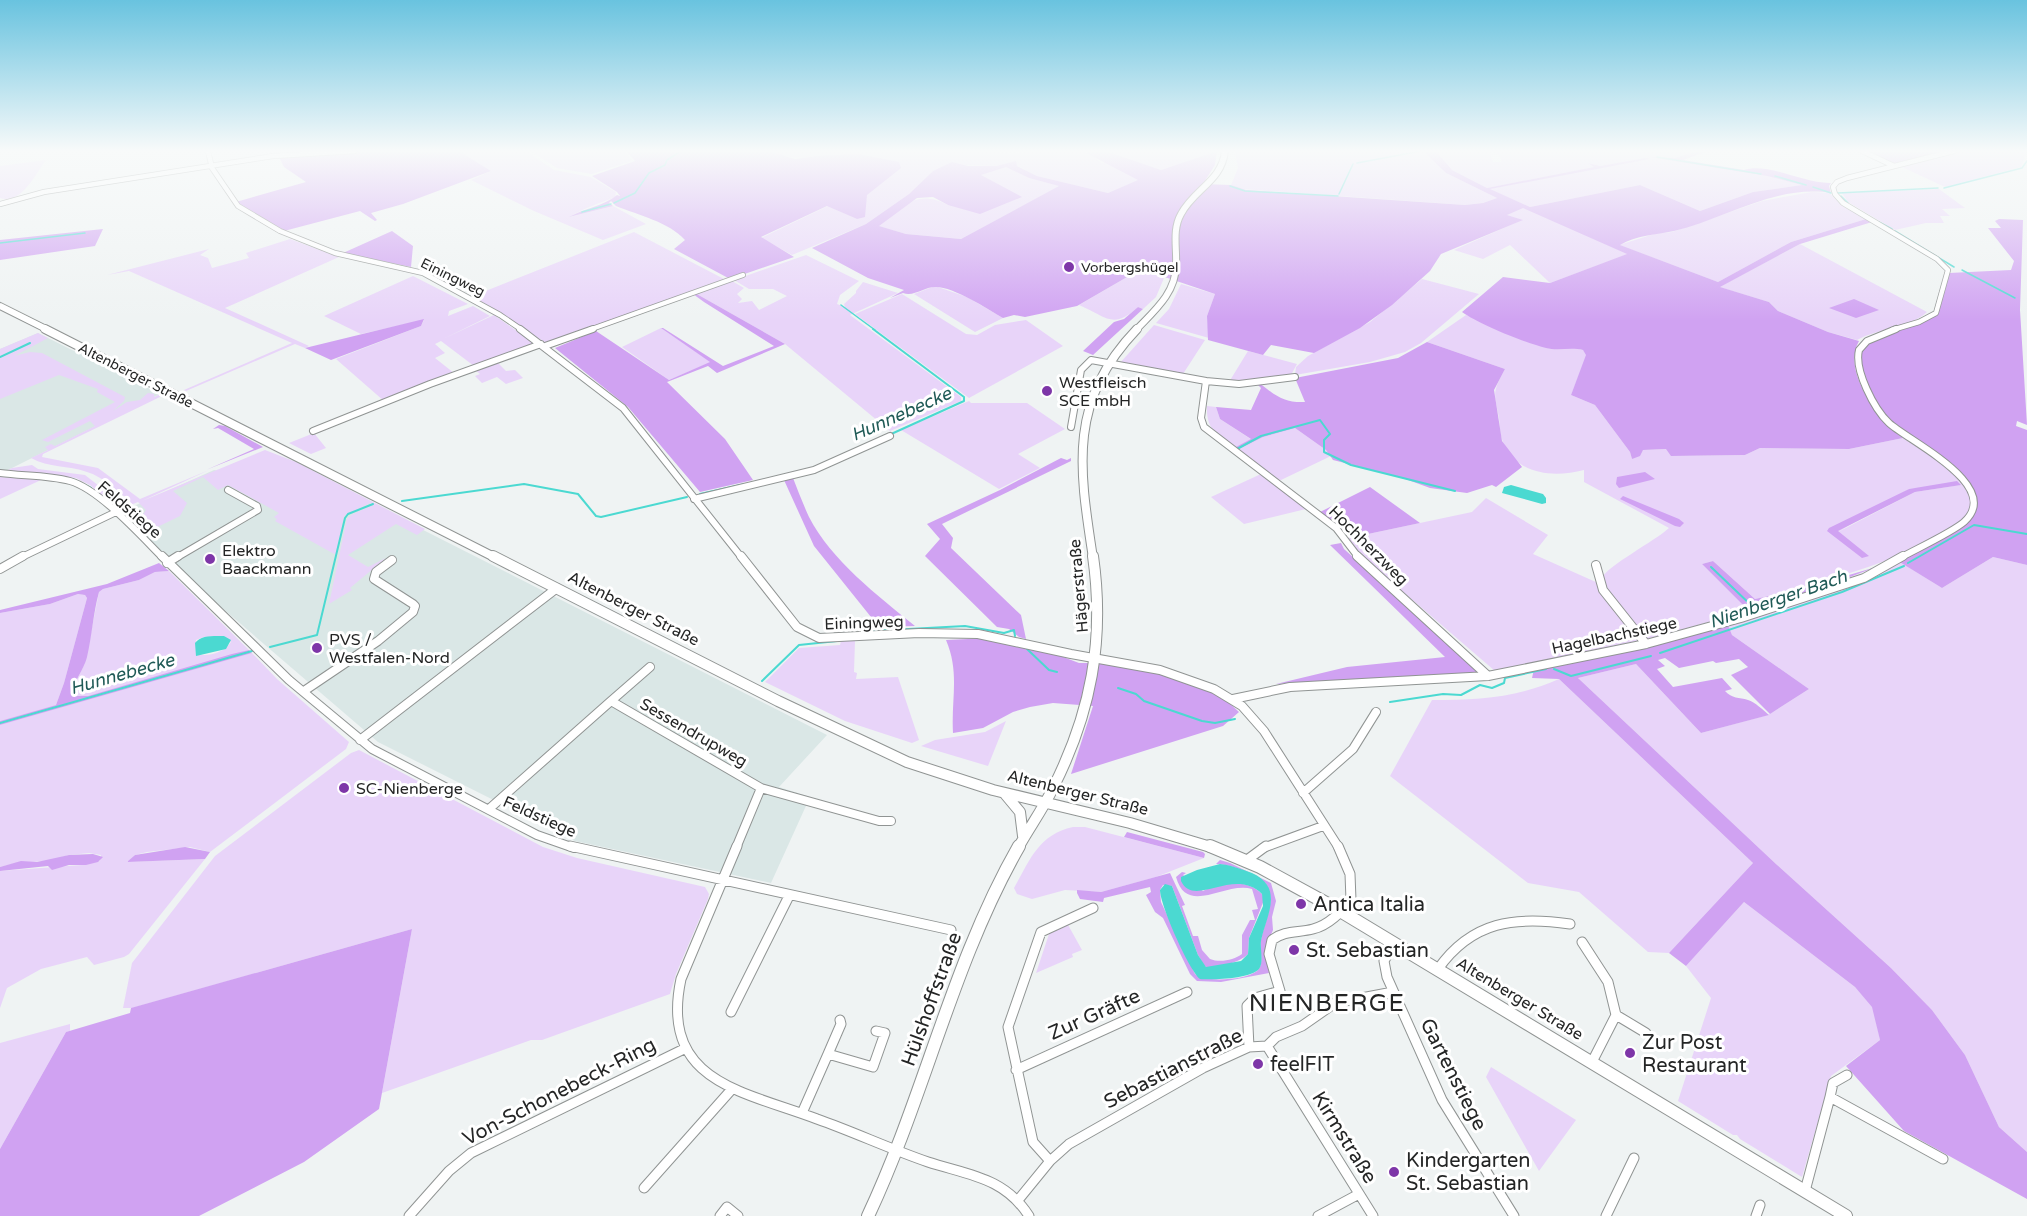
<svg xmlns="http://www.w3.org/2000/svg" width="2027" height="1216" viewBox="0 0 2027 1216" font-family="'Varela Round',sans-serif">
<rect width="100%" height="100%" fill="#eff3f3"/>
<path fill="#dae7e6" d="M38,333L160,394L6,471L0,470V349Z
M214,470L362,499L827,735L779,787L810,797L771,883L575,841L378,742L114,515Z"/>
<path fill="#e8d4f9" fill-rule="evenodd" d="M459,151H526L554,170L591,177L616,192L615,197C601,203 583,208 570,217L613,206L646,224L603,240L534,211L471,180L491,171Z
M530,151H627L626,152L632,161L592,174L557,168Z
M768,151H991C1018,158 1053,145 1081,151C1088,152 1096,159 1102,163L1106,162L1139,180L1108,193L1037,176L1016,165V162L996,166L957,165L933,171L909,194L866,224L792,255L761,238L828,206L857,219L858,154C835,155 785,163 768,151Z
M1106,151H1217L1161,170Z
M1235,151H1418L1392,156L1424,151L1446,173L1497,198L1483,203L1465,205L1241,189L1231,185L1238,168Z
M1436,151H1489L1493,162H1501V158L1494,151H1697L1675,158L1649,157L1767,176L1804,185L1753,192L1700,211L1640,185L1530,207L1488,189L1649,159L1600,166L1589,163L1595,167L1487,188L1452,170Z
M1964,151H2027L2021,167L1945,187L1902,167Z
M46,160C35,175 21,205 0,198V166Z
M1006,166L1029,178L1060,186L961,239L906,234L878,226C905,207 915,188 948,205L980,175Z
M1939,189L1965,208L1942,209L1950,216H1940L1944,223H1926L1895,230L1848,202L1842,193Z
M1812,192L1830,193L1841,205L1866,219L1791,242L1718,282L1619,245L1654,234L1672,232L1762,201Z
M1523,207L1628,254L1550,283L1510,245L1483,259L1454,250L1522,220L1506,215Z
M634,232L724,279L596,327L546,343L473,296Z
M290,239L339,257L225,308L309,346L305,348L295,344L186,391L184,390L292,343L129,271L107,275L209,249L200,255L208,258L212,268L249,258L246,253Z
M1800,244L1927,312C1909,329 1878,328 1857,340L1828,332L1778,311L1769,302L1719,287Z
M806,255L859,281L840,295L837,304L845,307L844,304L856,293V291L863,282L898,293L850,315L961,397V401L890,431L785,344L695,293L732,281L744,288L737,294L742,299L738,303L752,301L759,310L787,296L773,289H749L734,280Z
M1141,269L1164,278L1156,297L1143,309L1138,307C1113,330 1107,317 1079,305Z
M413,276L468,304L449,311L448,316L473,306L490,316L443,339L494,315L534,343L474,366L441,341L435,344L445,353L435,358L454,373L384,401L336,359L421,326L424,320L361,334L324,316Z
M1422,279L1479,294L1421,343L1405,352L1370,362L1295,375L1296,367L1308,356L1370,322Z
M1181,284L1215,294L1207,316L1209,338L1156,323L1169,309Z
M935,286L967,297L1003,318L975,332L914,294Z
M902,294L966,334L977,335L995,325L1026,320L1063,346L969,398L855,314Z
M1466,315L1547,348L1573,347L1583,350L1587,355L1571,395L1595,405L1630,452L1632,459L1643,450L1667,449L1672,456L1745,455L1760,448L1849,449L1903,438C1922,450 1971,476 1972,501C1974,545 1792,591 1755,599L1713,561L1702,564L1749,611L1647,639L1609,594L1602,578C1607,566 1655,541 1669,528L1584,482V470C1553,478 1517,475 1503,442C1500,435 1500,426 1499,418C1494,392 1492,393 1505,369L1427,342ZM1960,485L1915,492L1838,532L1909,489Z
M1154,325L1205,340L1183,374L1120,363Z
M661,328L711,362L669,380L622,347Z
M38,333L48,338L14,356L30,352L42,353L125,397L124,401L113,411L127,402L140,400L148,393L154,394V397L160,394L162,396L43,454L42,457L98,468L140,499L209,470L142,501L265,450L296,462L425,529L417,535L396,524L348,555L368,567L386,558L350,588L352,590L329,604L347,519L353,514L373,505L370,503L344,516L336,555L275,521L277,519L274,517L279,513L228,485L218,490L203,477L173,491L187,503L180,516L145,533L137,524L146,510L138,502L121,509L131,502C118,492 104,477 87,472C68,465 49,468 31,458L48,450L45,447L51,444L55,446L95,426L90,421L48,442L42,440L115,402L97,392L98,389L59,375L0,399V349Z
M1248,351L1297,364L1291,375L1257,381L1229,382Z
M497,362L506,371L515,370L523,378L506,384L497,377L482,383L475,376L480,374L475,370Z
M969,401L971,403H1027L1065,429L1018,454L1040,468L999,489L901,430Z
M1207,406L1216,407L1220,419L1252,440L1236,447C1217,433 1206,431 1207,406Z
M1295,428L1326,450L1331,456L1281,480L1276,479L1237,450L1263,437Z
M314,433L326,448L311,454L289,443Z
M32,465L38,469L85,475L117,500L112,504L90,485L76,478L6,471L12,468Z
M1261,474L1306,509L1244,524L1211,497Z
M0,477L41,480L0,499Z
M1486,498L1548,535L1533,554L1598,583L1637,641L1495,671L1351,547L1349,538L1472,512Z
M1993,557L2027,565V1152L1999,1127L1965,1055L1932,1010L1891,968L1776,864L1578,678L1636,664L1701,733L1768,715L1809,689L1732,635L1728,625L1880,573L1900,562L1942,588Z
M169,571L249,650L88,696H72V690L85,663L99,592L103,589L139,580L155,572ZM224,636L231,642C224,653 207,657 196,654V640L204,637Z
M78,594L85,595L87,598L64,683L56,705L0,721V613L50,604Z
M841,641H855L854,672L857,673L856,679L898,677L919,740L912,743L845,721L765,682L799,648L840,645Z
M252,653L277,679L349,742L346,749L210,852L190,847L147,852L135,855L128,862L205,859L129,954L124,957L94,965L87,957L41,969L7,988L0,1008V871L82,865L100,861L101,855L89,853L69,855L48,861L16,863L0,867V725Z
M1559,679L1753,863L1669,953L1648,952L1579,892L1528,883L1390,776L1432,700C1478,700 1516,698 1559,679Z
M1006,721L988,766L921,746L935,740L985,732Z
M359,750L543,847L577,858L705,887L709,894L708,899L676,974L670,994L542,1040H531L382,1093L412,929L132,1008H123L132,963L215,856L351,753Z
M1073,827H1085L1204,858L1156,877L1101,892L1065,890L1032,899L1017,894L1014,888C1030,860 1038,835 1073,827Z
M1744,902L1855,987L1873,1007L1880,1040L1831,1076L1802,1177L1740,1139L1737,1135H1733L1678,1101L1711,998L1686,966Z
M1067,923L1082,950L1072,954L1073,957L1036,973L1050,931Z
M70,1024V1031L66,1032L0,1149V1043Z
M1491,1067L1576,1120L1539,1171L1486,1077Z"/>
<path fill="#d0a2f2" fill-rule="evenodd" d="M287,151H459L491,171L403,204L371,213L377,220L375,221L360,211L284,231L236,202L306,182L284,167L278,155Z
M629,151H768L795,159L817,156L858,154L899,162L901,168L867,195L865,217L857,219L827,206L761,237L794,257L730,279L674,249L685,240C669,222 638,215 616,206L611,201L609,203L613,206L569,217C585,208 604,206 617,195L620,196L617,192L592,176L635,161L627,152Z
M1093,151H1106L1161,170L1217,151L1215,165L1203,184L1231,185L1246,190L1465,205L1483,203L1497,198L1446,173L1423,151H1436L1452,170L1487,188L1594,167L1588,163L1600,166L1646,158L1650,159L1490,189L1530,207L1640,185L1700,211L1753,192L1802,185L1767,176L1649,157L1675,158L1697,151H1708L1683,160L1744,170C1768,162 1804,184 1831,183L1829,186L1831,193C1776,184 1725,219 1674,231C1656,235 1636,235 1620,245L1718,282L1791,242L1866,219L1872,222L1800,244L1720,287L1769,302L1778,311L1828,332L1859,341C1841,372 1880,420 1903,438L1849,449L1760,448L1745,455L1671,456L1666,449L1643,450L1640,456L1632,459L1630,452L1595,405L1571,395L1586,355L1583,350C1571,347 1558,351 1546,348C1525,343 1479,324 1462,312L1503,277L1550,283L1627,254L1523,208L1507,215L1523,220L1441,254L1430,271L1392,305L1360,328L1314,353L1271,345L1263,355L1208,340L1207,316L1215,294L1141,269L1077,306L1025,317L1014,315L1003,318C988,309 952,286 935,287C924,287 914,297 903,293L890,298L904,290L868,278L812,248L866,224L909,194L933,171L952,162L968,166H996L1016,161L1017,166L1037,176L1108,193L1138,180L1086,153ZM1006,167L1029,178L1059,186L961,239L906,234L879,226L917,198L933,197L948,205L980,214L1022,197L981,175Z
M1865,151H1946L1893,164Z
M1999,219L2023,220L2020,310L2027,425L2017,421L2016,426L2027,430V565L1993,557L1942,588L1898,561L1964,522L1974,506L1964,480L1879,411L1859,365L1862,345L1936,313L1949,273L2011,270L2014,261L1988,228H2001L1995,221Z
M103,229L95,246L0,260V240Z
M392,231L413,246L411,267L343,253Z
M695,293L785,344L717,373L708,366L667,382L725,439L753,480L700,492L628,407L555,348L596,331L669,380L710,362L661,328H663L723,366L774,346L704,302L693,294Z
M1854,299L1879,310L1856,318L1829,308Z
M1138,307L1143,309L1093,355L1083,351L1114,322L1124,319Z
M424,319L421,326L331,360L305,348Z
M1427,342L1505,369L1494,390L1502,441L1522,467L1496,487L1492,485L1467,493L1430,488L1400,477L1333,460L1326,450L1295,428L1263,437L1239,449L1236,447L1251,439L1220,419L1216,407L1251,410L1261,388L1257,384L1259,383C1275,395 1284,403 1305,402L1295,378L1398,358Z
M219,425L225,426L263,447L206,470L254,449L218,428L213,429Z
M1061,458L1067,460L1071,458V461L942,524L953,538L951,548L1021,615L1026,639L1019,637L1009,629L997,627L925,556L940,539L927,524L1000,490Z
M1645,472L1655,479L1619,488L1616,484L1617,477Z
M793,478C798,491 803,504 809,517C831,560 878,596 915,626L879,627L814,546L784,480Z
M1957,481L1961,485L1915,492L1838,531L1869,556L1862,558L1827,531L1829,528L1909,489Z
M1370,487L1420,523L1349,538L1351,535L1320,512Z
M1623,496L1679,519L1684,523L1680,527L1675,526L1620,499Z
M1341,543L1344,549L1477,669L1476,673L1276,684L1347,667L1445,657L1330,545Z
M1713,561L1755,599L1805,588L1876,567L1837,582L1749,611L1702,564Z
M159,563L169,571L155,572L139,580L103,589L99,592C93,614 92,636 87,657C84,670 72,683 72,696H88L232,654L249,650L252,653L0,725V721L56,705L64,683L87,598L85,595L78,594L50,604L0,613V610L107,584Z
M1728,625L1732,635L1809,689L1770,714L1731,675L1748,667L1739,659L1716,663L1713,661L1679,668L1665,658L1658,660L1665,666L1657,669L1673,687L1722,678L1732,689L1725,691C1732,699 1739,697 1748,700C1755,702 1763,710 1769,715L1701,733L1636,664L1578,678L1776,864L1891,968L1932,1010L1965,1055L1999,1127L2027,1152V1199L1904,1131L1846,1066L1880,1040L1872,1007L1855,987L1744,902L1686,966L1669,953L1753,863L1559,679L1532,678L1534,669Z
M968,639H987L1058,655L1079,663H1108L1189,678L1216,691L1239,712L1223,726L1071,774L1093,706L1053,703L1030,707L1013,712L983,728L953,733C951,699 960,673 946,640Z
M1127,832L1203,852L1205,854L1204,858L1124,837Z
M185,847L210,852L205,859L127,862L135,855Z
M93,854L103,857L98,862L86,865H69L52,870L48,866L0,871V867L21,861L37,862L69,855Z
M1220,860L1230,863L1271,883L1276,901L1272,917L1273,930L1266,947L1269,973L1221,982L1197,981L1190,974L1163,918L1155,912L1146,895L1151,892L1150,887L1104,898L1103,902L1080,899L1077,893V890L1101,892L1170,873L1185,905L1182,906L1193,936H1198L1202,950L1210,959C1220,963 1234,960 1242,954V935L1250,920H1255L1252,910L1258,909L1252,889C1225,881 1187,917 1176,877L1182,872L1186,873L1183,875L1203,891C1221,881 1247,879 1262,894L1264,900L1249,938L1248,954C1244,960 1214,971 1206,967C1203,965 1200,958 1198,955L1172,886L1163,885L1160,890L1161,902L1195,974C1205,983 1246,980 1257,971C1265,964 1259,950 1261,940C1267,911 1285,886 1247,872C1237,868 1227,864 1216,864Z
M412,929L379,1109L304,1162L199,1216H0V1149L66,1032L130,1013L131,1008Z"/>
<path fill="#4bd9d1" d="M1511,485L1543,494L1546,498V503L1542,504L1502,493L1504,487Z
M224,636L231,640L226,649L196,656L195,643C201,635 213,636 224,636Z
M1220,864C1231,865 1241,869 1252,873C1285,888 1266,916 1261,941C1260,950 1264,962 1259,969C1250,979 1213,980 1200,979C1189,970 1160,905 1160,890L1165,884L1172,886L1198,955L1206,967L1241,961L1248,954L1249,938L1263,906L1262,894C1234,866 1194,909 1181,881V877L1197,870Z"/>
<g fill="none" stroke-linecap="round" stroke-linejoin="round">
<path stroke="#4bd9d1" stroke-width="1.5" d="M1657,157L1761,174
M1357,163L1421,151
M1775,176L1806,185
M1230,186L1245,191L1338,196
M1813,187L1831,193
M1944,188L2022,168L2027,161
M1838,193L1938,188
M1339,194L1353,164
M1841,196L1848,203
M614,203L635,193L649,173L665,165L667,160L681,151
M582,212L611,204
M1879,222L1892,229
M1895,231L1954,267
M0,243L85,233
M1962,270L2015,298
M841,305L875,330"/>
<path stroke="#4bd9d1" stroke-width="2" d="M873,329L964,397V401L889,435
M0,357L30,343
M1237,449L1261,436L1320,420L1330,434L1324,440V452L1351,465L1455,491
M72,479L91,488
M700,494L745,484
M402,501L524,484L578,494L596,516L601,517L687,497
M1908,563L1974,525L2027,534
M1711,567L1753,607
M871,631L965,626L1004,633L1014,630L1015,636
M270,647L317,635L345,518L348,514L373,504
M1027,649L1049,670L1057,672
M1660,653L1842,592L1904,566
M1554,669L1571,676L1651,656
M762,681L799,645L837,641
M1118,688L1136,694L1144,701L1202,721L1215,723L1235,719
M1390,702L1443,694L1461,695L1480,685L1492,688L1504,683L1505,678L1546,669
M0,723L252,651"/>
<defs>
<path id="minor-far3" d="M208,151L212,168L238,206L280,231L335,253L423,273L500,315L522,330
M1862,151L1894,166
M0,204L44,192L273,156L355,151
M589,330L743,275
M1892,330L1919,322L1936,313L1948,270L1937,259L1843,203L1835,194L1833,187L1837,182L1847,178L1954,151"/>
<path id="minor-far2" d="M520,329L623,408L742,558
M1896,329L1867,341L1859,350C1854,370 1874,409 1889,423C1910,442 2004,486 1964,522C1951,533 1916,549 1900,558
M545,346L593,329
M1206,381L1239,384L1295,377
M1071,427L1081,370L1091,360L1206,381L1201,418L1204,427L1336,528L1359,558
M313,431L430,384L541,344
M0,473C22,476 48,475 70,481C99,489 141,536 163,558
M694,499L814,470L890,436
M20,558L116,512
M176,558L258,510L257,506L228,490"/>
<path id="minor-far1" d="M162,556L289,680L372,749L537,835L574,848
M741,556L797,627L819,638L919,633L978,634L1071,654L1160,670L1214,689L1242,706L1264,731L1339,848
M1357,556L1488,676
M167,563L178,556
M1596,565L1603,590L1646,644
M0,569L23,556
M650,667L611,701L761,788
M304,691L378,641L413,612L415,606L413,604L374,579L376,572L392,560
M1233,699L1290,687L1488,676L1646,644L1741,618L1864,578L1903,556
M360,740L557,588
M1303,793L1353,749L1376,712
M489,809L611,701
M736,848L761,788L879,821H891
M1263,848L1323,826"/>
<path id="minor" d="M570,846L951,930
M737,846L681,979C659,1082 743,1091 817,1119C854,1132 890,1149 928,1162C968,1175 1004,1177 1029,1216
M1247,860L1266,846
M1582,942L1608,982L1616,1015L1592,1062
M1394,943L1384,961L1387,977L1442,1100L1514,1216
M1438,969C1472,921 1515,916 1570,924
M731,1012L789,896
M1616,1015L1646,1033
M1267,1046L1373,1216
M1249,1047L1247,1006L1255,998L1280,991L1269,954L1272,940C1285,930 1298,933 1313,929C1329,925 1341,912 1351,900L1350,874L1338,846
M828,1054L841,1024L840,1020
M1016,1070L1187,992
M1830,1097L1833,1083L1847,1075
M802,1113L828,1054L873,1067L885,1033L876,1031
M1050,1161L1033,1142L1008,1027L1041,932L1093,908
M644,1188L732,1089
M1805,1191L1830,1097L1943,1159
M1019,1199L1050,1161L1069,1144L1203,1068L1249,1047L1267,1046L1276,1037L1302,1026L1335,1003L1393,992
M409,1216L449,1171L471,1153L684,1049
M720,1216L727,1207L738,1216
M1318,1216L1359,1194
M1606,1216L1634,1158
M1756,1216L1760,1205"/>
<path id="secondary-far3" d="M0,306L48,330
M1136,330C1154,311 1176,293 1176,265C1177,248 1172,230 1181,214C1194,189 1222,181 1225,151"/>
<path id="secondary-far2" d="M45,329L496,558
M1093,558C1079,467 1068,401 1137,329"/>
<path id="secondary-far1" d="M493,556L778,701L907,762L993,790L1130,823L1214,848
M1005,794L1020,812L1023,836
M1018,848C1029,828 1043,809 1053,788C1091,713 1105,640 1093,556"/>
<path id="secondary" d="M1210,846L1260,867L1337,909L1846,1216
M868,1216C925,1095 952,963 1019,846"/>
</defs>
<use href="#minor-far3" stroke="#909493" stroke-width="6"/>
<use href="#minor-far2" stroke="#909493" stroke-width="8"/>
<use href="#minor-far1" stroke="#909493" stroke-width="10"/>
<use href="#minor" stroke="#909493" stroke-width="11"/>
<use href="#secondary-far3" stroke="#909493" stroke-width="8"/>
<use href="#secondary-far2" stroke="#909493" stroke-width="10"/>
<use href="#secondary-far1" stroke="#909493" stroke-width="12"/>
<use href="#secondary" stroke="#909493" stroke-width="14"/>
<use href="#minor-far3" stroke="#fff" stroke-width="4.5"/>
<use href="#minor-far2" stroke="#fff" stroke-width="6"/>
<use href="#minor-far1" stroke="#fff" stroke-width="8"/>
<use href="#minor" stroke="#fff" stroke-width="9"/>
<use href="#secondary-far3" stroke="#fff" stroke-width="6"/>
<use href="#secondary-far2" stroke="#fff" stroke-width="8"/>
<use href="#secondary-far1" stroke="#fff" stroke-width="10"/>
<use href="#secondary" stroke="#fff" stroke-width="12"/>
</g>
<linearGradient id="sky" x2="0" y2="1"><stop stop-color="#69c3df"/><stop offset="0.47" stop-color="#f8fafa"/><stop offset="1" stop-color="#f8fafa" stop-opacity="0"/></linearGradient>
<rect width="2027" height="321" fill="url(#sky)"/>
<g fill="#7e36a8" stroke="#fff" stroke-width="2">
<circle cx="1069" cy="267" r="6"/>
<circle cx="1047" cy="391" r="6"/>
<circle cx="210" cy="559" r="6"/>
<circle cx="317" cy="648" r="6"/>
<circle cx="344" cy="788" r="6"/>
<circle cx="1301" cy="904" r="6"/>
<circle cx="1294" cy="950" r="6"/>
<circle cx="1630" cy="1053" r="6"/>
<circle cx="1258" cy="1064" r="6"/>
<circle cx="1394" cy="1172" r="6"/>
</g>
<g text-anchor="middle" stroke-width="6" stroke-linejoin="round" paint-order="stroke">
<g font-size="14" fill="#242525" stroke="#fff" text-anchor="start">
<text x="1081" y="272">Vorbergshügel</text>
</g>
<g font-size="14" fill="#242525" stroke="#fff">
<text transform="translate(453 277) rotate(26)" y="5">Einingweg</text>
<text transform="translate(136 375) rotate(27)" y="5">Altenberger Straße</text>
</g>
<g font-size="16" fill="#242525" stroke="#fff" text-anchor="start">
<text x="1059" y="388">Westfleisch<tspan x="1059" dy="18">SCE mbH</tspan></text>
<text x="222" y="556">Elektro<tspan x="222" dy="18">Baackmann</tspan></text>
<text x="329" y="645">PVS /<tspan x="329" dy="18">Westfalen-Nord</tspan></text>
<text x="356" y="794">SC-Nienberge</text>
</g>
<g font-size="16" fill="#242525" stroke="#fff">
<text transform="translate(130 509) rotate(41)" y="6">Feldstiege</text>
<text transform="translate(1369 545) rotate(45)" y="6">Hochherzweg</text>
<text transform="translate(1078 586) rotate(-95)" y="6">Hägerstraße</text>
<text transform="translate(634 608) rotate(27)" y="6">Altenberger Straße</text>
<text transform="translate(864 622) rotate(-2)" y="6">Einingweg</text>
<text transform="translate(1614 635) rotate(-12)" y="6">Hagelbachstiege</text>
<text transform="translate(694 732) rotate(30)" y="6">Sessendrupweg</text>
<text transform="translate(1078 792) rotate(14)" y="6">Altenberger Straße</text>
<text transform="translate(540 816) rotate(24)" y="6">Feldstiege</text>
<text transform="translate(1520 998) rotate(31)" y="6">Altenberger Straße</text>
</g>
<g font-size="18" font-style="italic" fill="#1f5a56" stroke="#fff">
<text transform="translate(901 414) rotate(-24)" y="6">Hunnebecke</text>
<text transform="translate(1778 599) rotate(-19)" y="6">Nienberger Bach</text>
<text transform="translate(122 674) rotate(-16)" y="6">Hunnebecke</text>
</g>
<g font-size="20" fill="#242525" stroke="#fff" text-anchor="start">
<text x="1313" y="911">Antica Italia</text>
<text x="1306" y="957">St. Sebastian</text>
<text x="1642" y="1049">Zur Post<tspan x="1642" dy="23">Restaurant</tspan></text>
<text x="1270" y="1071">feelFIT</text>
<text x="1406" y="1167">Kindergarten<tspan x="1406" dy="23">St. Sebastian</tspan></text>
</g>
<g font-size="20" fill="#242525" stroke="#fff">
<text transform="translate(931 999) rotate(-70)" y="7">Hülshoffstraße</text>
<text transform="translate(1094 1014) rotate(-24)" y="7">Zur Gräfte</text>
<text transform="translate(1173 1068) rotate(-27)" y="7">Sebastianstraße</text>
<text transform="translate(1454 1074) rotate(63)" y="7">Gartenstiege</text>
<text transform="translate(559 1091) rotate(-27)" y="7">Von-Schonebeck-Ring</text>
<text transform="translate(1345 1137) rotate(58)" y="7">Kirmstraße</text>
</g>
<g font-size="24" letter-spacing="1.5" fill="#242525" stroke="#fff">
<text x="1327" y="1011">NIENBERGE</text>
</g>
</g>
</svg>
